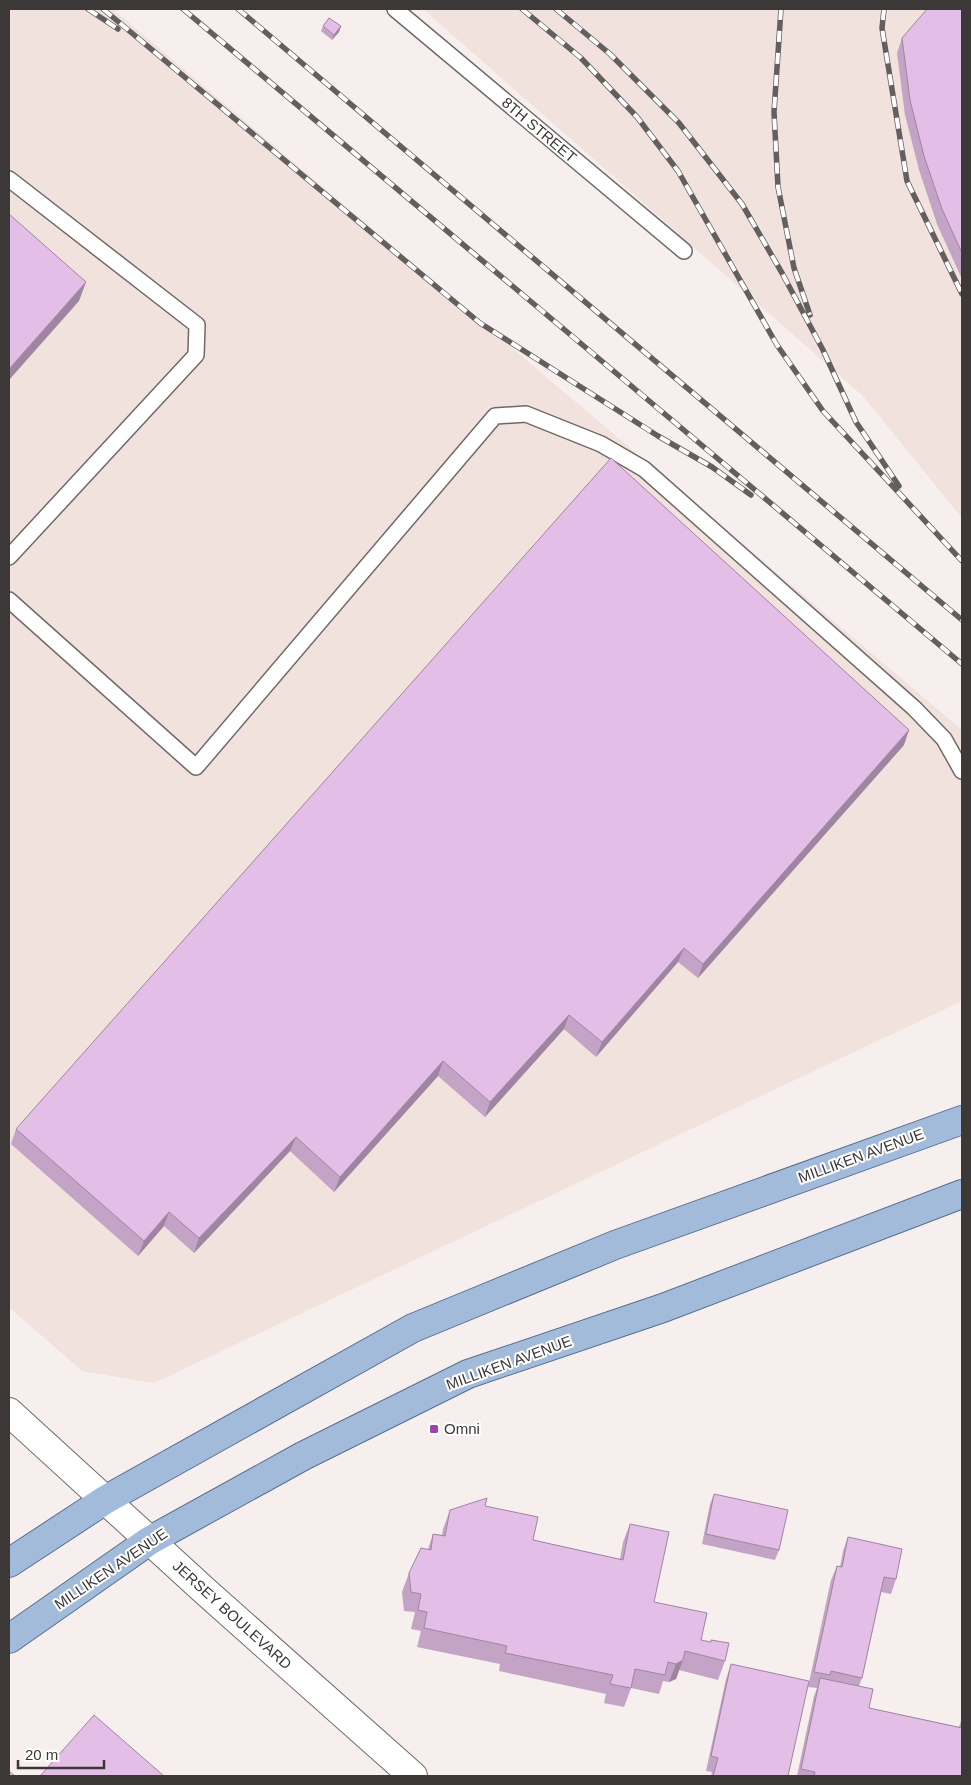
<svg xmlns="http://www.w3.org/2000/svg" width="971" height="1785" viewBox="0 0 971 1785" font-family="Arial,sans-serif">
<rect width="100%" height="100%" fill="#f6efed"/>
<path fill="#f1e2dd" d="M9,9H113L962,730V1001L154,1383L82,1371L9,1307Z
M423,9H962V518L863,396Z"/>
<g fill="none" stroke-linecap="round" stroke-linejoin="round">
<defs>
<path id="lane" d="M395,9L684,251
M9,179L197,325L196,355L9,557
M9,600L196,767L495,416L526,414L601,444L644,469L914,708L944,739L962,771"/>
<path id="street" d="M9,1412L206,1592L413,1776"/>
<path id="primary" d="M9,1563L105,1500L413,1328L615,1245L962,1120
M9,1639L149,1541L303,1456L468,1374L663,1308L962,1194"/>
</defs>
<use href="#lane" stroke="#6f6a67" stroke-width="18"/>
<use href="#street" stroke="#6f6a67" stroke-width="30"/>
<use href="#primary" stroke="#566f91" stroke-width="30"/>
<use href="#lane" stroke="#fff" stroke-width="15"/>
<use href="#street" stroke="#fff" stroke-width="28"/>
<use href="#primary" stroke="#a3bbda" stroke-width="28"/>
<defs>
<path id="rail" d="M88,9L118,29
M103,9L480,323L658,436L712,467L751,495
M183,9L962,664
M238,9L962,620
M522,9L581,58L637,117L678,171L777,345L823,411L962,561
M556,9L610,54L679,123L742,204L782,273L823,350L856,422L899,486
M781,9L774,112L778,187L794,268L810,315
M884,9L882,28L907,181L962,294"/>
</defs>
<use href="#rail" stroke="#635f5e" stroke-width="5.5"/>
<use href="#rail" stroke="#fff" stroke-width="4" stroke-dasharray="11" stroke-linecap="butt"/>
</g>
<path fill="#c3a3c6" d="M962,9V279L937,224L919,170L905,115L897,53L902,38Z
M323,26H341L339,32L332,40L321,31Z
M904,745L698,978L678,962L596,1057L564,1029L485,1117L438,1076L334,1192L290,1151L194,1253L164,1226L138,1256L11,1144L16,1129Z
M714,1494L779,1550L775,1560L702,1544L710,1504Z
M485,1506L533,1540L620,1559L623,1542L630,1524L654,1602L701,1640L725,1661L718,1680L679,1670L676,1679L669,1682L663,1681L659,1694L631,1688L624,1707L604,1703L606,1694L499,1671L500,1664L417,1647L421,1631L411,1629L415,1612L404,1611L402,1592L409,1573L428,1549L433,1534L442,1535L443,1529L450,1510Z
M848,1537L896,1579L891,1594L881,1592L862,1678L859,1686L869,1708L959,1727L962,1718V1776H797L814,1696L817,1688L808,1687L831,1580L837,1566L840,1567L843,1551Z
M731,1664L788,1776H711L712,1772L706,1771L726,1679Z"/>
<path fill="#9f85a1" d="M341,26L339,32L332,40L334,35Z
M86,282L79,301L9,380V369Z
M909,730L904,745L698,978L703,964Z
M684,948L678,962L596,1057L602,1042Z
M569,1015L564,1029L485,1117L490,1102Z
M443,1061L438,1076L334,1192L340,1177Z
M296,1137L290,1151L194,1253L199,1238Z
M169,1212L164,1226L138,1256L144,1241Z
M683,1660L676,1679L669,1682L676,1664Z"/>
<path fill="#e3bee6" stroke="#9f85a1" d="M927,9H962V253L942,209L924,156L910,100L902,38Z
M329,18L341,26L334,35L323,26Z
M9,214L86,282L9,369Z
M611,458L909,730L703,964L684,948L602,1042L569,1015L490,1102L443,1061L340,1177L296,1137L199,1238L169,1212L144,1241L16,1129Z
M714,1494L788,1510L779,1550L706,1534Z
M487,1498L485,1506L538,1517L533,1540L623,1560L630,1524L669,1532L654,1602L707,1613L701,1640L711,1642V1640L729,1643L725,1661L685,1651L683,1660L676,1664L668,1662L665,1675L635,1669L631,1688L610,1684L613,1675L505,1653L507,1646L424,1628L427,1612L418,1610L421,1594L411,1592L409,1573L421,1548L431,1550L433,1534L445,1536L450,1510Z
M848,1537L902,1549L896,1579L884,1577L862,1678L831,1671L830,1675L814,1672L837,1566L842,1567Z
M731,1664L809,1681L788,1776H713L718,1758L711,1756Z
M820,1678L873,1689L869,1708L962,1728V1724V1776H814L815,1772L801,1769Z
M94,1715L164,1776H40Z
M9,1771L15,1776H9Z"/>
<rect fill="#9c43ae" stroke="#fff" stroke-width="2" x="429" y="1424" width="10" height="10" rx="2.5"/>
<g text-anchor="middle" stroke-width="4" stroke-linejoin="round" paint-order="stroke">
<g font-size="15" fill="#3b3837" stroke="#fff">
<text transform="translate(539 130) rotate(40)" y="5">8TH STREET</text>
<text transform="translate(861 1156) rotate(-20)" y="5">MILLIKEN AVENUE</text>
<text transform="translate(509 1363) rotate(-20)" y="5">MILLIKEN AVENUE</text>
<text transform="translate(111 1569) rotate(-34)" y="5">MILLIKEN AVENUE</text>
<text transform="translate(232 1615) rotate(42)" y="5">JERSEY BOULEVARD</text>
</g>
<g font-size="15" fill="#3b3837" stroke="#fff" text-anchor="start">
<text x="444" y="1434">Omni</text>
</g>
</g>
<rect width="971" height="1785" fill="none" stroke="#3b3837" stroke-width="20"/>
<path d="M18 1760v8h86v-8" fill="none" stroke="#3b3837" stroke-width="2.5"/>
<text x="25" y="1760" font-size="15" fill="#3b3837" stroke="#ffffff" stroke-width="4" paint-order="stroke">20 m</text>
</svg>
